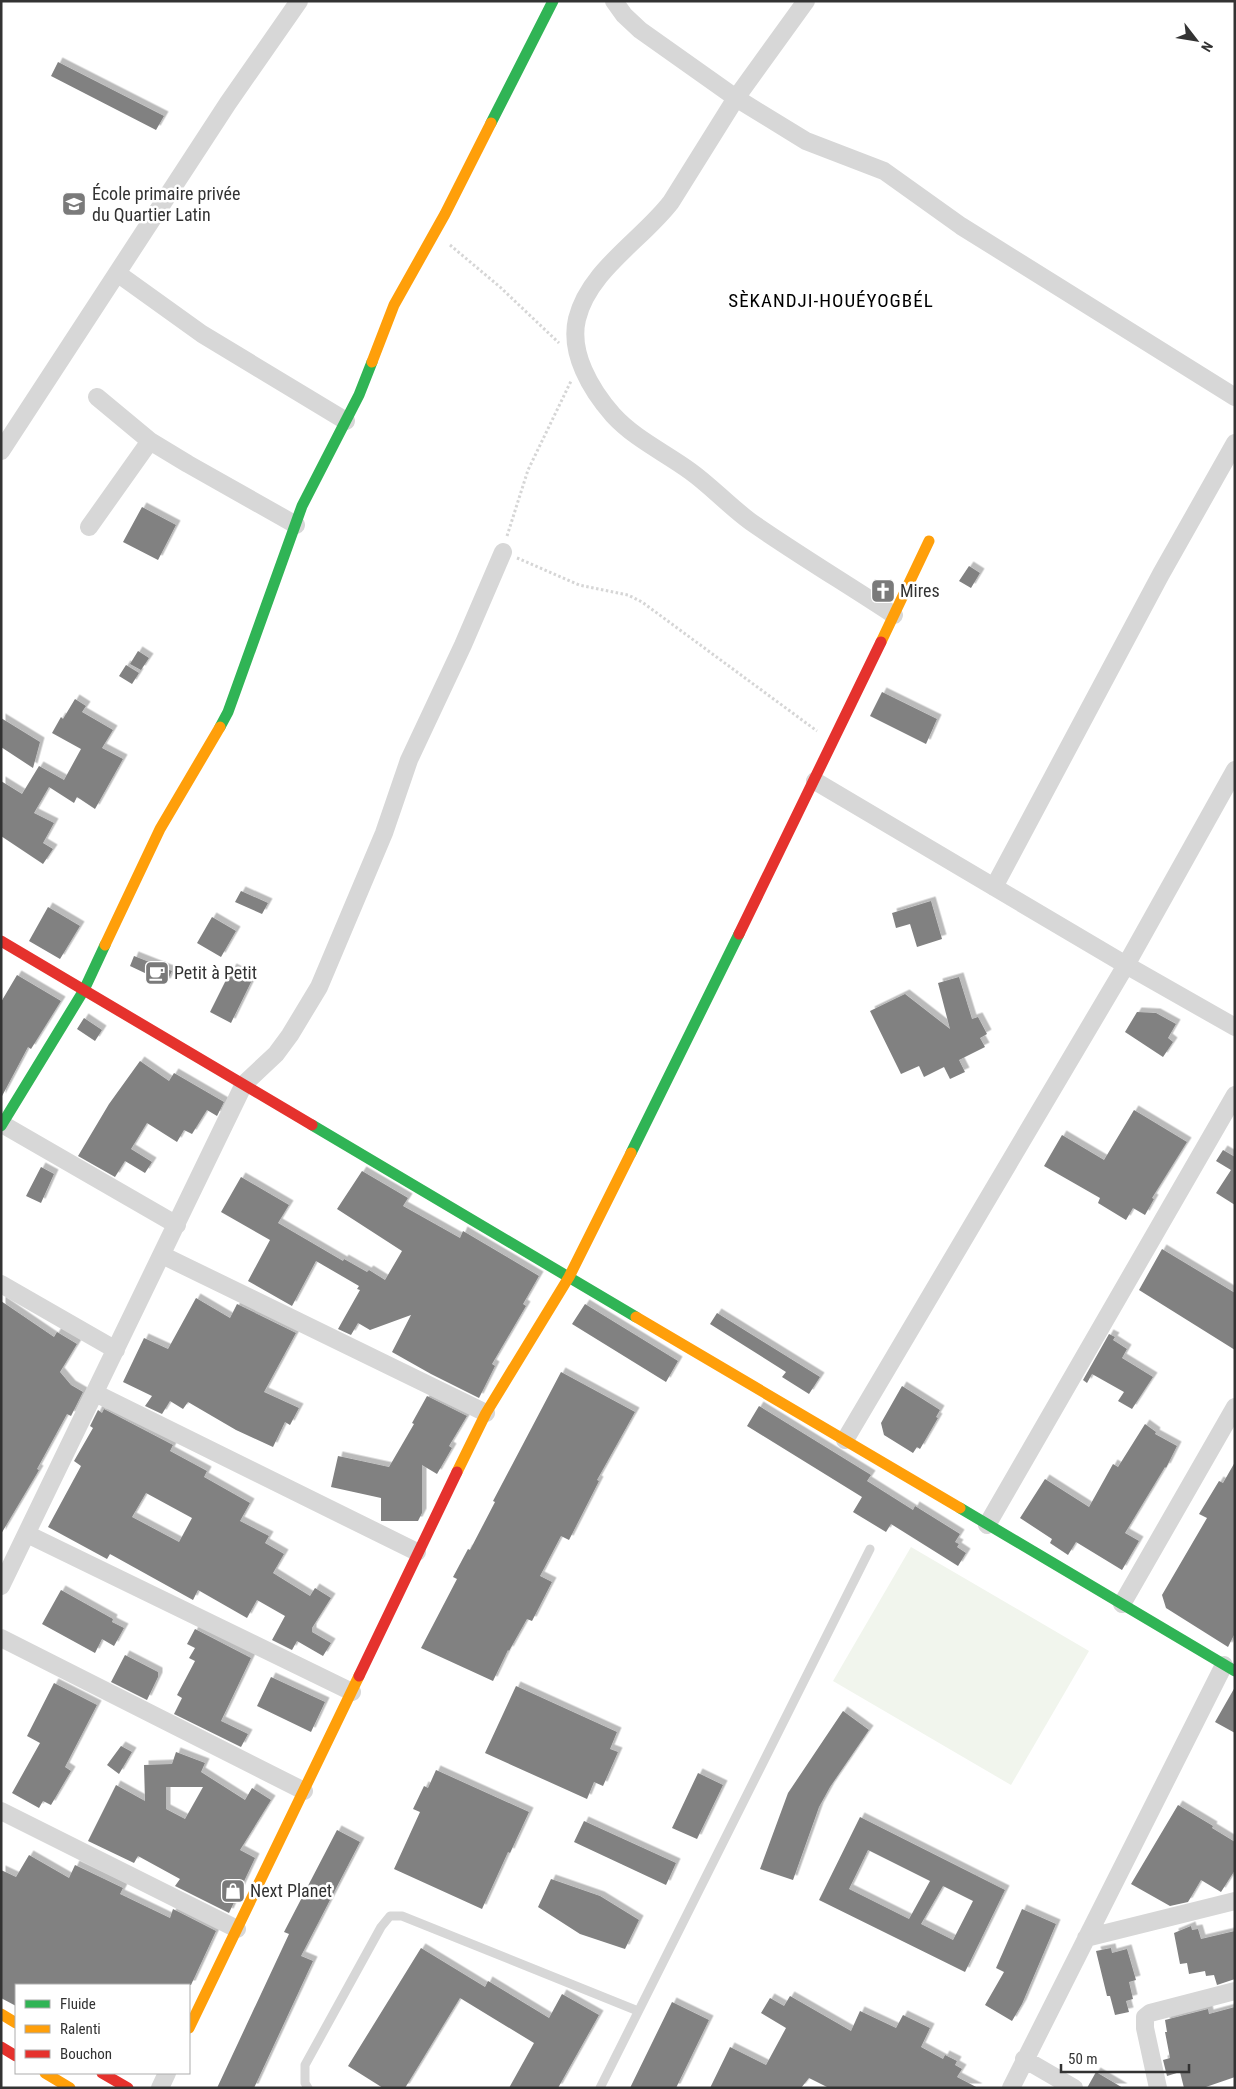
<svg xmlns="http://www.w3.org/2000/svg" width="1236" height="2089" viewBox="0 0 1236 2089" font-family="'Roboto Condensed',sans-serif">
<defs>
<filter id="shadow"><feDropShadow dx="4.5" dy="-4.5" stdDeviation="0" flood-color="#0004"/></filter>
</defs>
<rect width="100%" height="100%" fill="#fff"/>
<path fill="#f1f5ed" d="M911,1547L1089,1651L1011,1785L833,1681Z"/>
<path fill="#818181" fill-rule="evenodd" filter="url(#shadow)" d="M58,62L164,116L156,130L51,76Z
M142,507L176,525L158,560L123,542Z
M969,566L980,573L971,588L959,581Z
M138,651L149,658L141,670L130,664Z
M126,665L139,673L132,684L119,676Z
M882,692L937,719L926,744L870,716Z
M75,699L86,706L82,712L113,730L102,748L123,759L95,809L77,797L74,803L49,787L34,813L54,823L43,843L53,849L43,864L1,836V781L22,794L39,766L64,780L81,749L52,733L61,717L63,719Z
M1,718L40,742L33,768L1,747Z
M241,891L268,903L262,914L235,902Z
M931,901L942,939L917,947L910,924L896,928L892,913Z
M48,907L80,926L60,959L29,941Z
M212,917L236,931L221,957L197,943Z
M134,956L172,971L166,983L130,966Z
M232,968L253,978L231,1023L210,1012Z
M17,975L61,1001L31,1049L28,1047L1,1098V1002Z
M959,977L972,1019L978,1017L987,1034L980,1038L985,1047L959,1060L965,1072L950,1079L944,1067L924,1077L919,1066L901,1074L870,1011L905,994L950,1029L938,983Z
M1137,1012L1156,1013L1176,1024L1168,1038L1173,1042L1163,1057L1125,1032Z
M84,1018L102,1030L95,1041L77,1029Z
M140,1061L169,1081L174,1073L224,1102L217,1116L207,1110L192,1134L184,1130L177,1142L147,1123L131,1149L152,1162L145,1173L125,1161L115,1177L78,1156L109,1104Z
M1134,1110L1187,1142L1152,1198L1154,1199L1145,1215L1133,1208L1126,1220L1098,1203L1100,1198L1044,1166L1062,1135L1104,1160Z
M1223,1150L1235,1157V1205L1216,1193L1231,1170L1216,1161Z
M41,1167L54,1174L41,1203L26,1196Z
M362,1171L408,1198L403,1206L460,1238L463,1231L539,1276L523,1304L526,1306L492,1364L495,1366L479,1398L431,1374L392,1352L411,1315L370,1330L358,1323L351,1335L338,1329L360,1290L357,1289L359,1286L316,1261L292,1306L248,1281L270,1240L221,1212L241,1177L289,1205L278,1223L343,1261L344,1259L367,1272L369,1270L385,1280L402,1251L337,1209Z
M1162,1249L1235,1293V1350L1139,1290Z
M196,1298L230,1318L237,1304L296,1333L264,1392L299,1408L290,1425L285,1422L273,1447L236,1430L188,1402L183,1409L170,1401L162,1414L145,1406L152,1396L123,1382L144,1338L168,1349Z
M1,1301L54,1337L57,1332L77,1344L60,1372L71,1385L83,1392L71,1416L67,1414L37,1469L39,1470L1,1534Z
M585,1304L678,1361L666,1382L572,1324Z
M717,1313L820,1377L809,1394L782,1377L786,1372L710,1324Z
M1109,1334L1115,1337L1113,1340L1127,1349L1122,1358L1153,1377L1132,1409L1118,1401L1124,1392L1092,1374L1087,1383L1083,1380Z
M561,1372L635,1412L597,1480L599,1481L569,1540L561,1536L540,1576L552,1582L532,1621L527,1619L509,1651L508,1650L493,1681L421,1648L457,1579L453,1577L468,1549L470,1550L495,1502L493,1501Z
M902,1386L940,1410L936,1417L938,1418L920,1449L917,1447L913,1453L884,1435L881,1423Z
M427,1396L467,1416L449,1446L452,1448L437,1474L422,1465V1513L418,1521H381V1498L331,1487L338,1456L389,1467L414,1424L412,1423Z
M759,1406L871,1475L867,1481L913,1510L915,1506L960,1534L955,1542L959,1544L957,1547L966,1553L958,1566L891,1524L886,1532L853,1512L862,1497L747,1426Z
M104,1409L173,1445L170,1451L207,1471L204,1477L250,1503L240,1521L269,1536L265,1543L284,1554L273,1573L310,1596L315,1588L331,1598L312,1628V1632L331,1643L323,1656L297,1641L292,1650L272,1640L285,1616L257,1600L247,1618L198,1590L193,1600L110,1554L107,1559L48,1527L81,1466L74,1461L93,1428L90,1426L98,1410L102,1413ZM146,1493L192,1518L179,1542L132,1517Z
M1145,1424L1156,1432L1155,1434L1177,1446L1166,1468L1165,1467L1125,1533L1139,1541L1122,1570L1076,1542L1068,1555L1050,1543L1052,1539L1020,1518L1045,1479L1089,1507L1113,1464L1118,1467Z
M1235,1462V1633L1228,1647L1166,1608L1162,1595L1207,1518L1199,1514L1219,1481L1223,1483Z
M61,1590L113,1619L112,1622L124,1628L114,1646L102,1639L95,1653L42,1624Z
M195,1629L251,1658L221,1721L248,1734L241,1747L174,1714L182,1698L177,1695L195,1661L189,1658L195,1648L187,1644Z
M125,1655L158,1672V1677L147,1700L111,1682Z
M271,1677L325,1702L311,1732L257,1706Z
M54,1683L97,1705L65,1767L71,1771L51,1805L43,1801L39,1808L12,1793L40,1743L27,1736Z
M516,1686L617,1732L610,1749L618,1752L603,1786L594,1782L587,1799L485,1753Z
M1235,1687V1733L1215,1722Z
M843,1711L869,1730L830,1787L819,1807L793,1880L760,1869L788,1793Z
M121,1746L132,1752L119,1774L107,1765Z
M176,1752L205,1763L201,1772L245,1800L252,1788L271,1800L240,1850L255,1858L229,1913L175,1886L180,1879L138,1856L134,1863L88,1841L116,1785L145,1801L144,1765L172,1764ZM166,1787H203L185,1819L166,1809Z
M436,1770L529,1812L510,1853L508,1852L482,1909L394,1869L420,1812L413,1809L424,1786L428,1788Z
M698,1773L723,1785L697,1839L672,1828Z
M1178,1805L1213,1826L1212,1828L1235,1842V1870L1221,1892L1201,1880L1188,1902L1170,1906L1131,1884Z
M860,1817L1005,1890L965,1972L819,1900ZM868,1850L930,1881L909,1919L849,1889ZM943,1886L973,1901L953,1940L921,1924Z
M584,1821L676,1863L666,1885L574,1842Z
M337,1830L360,1842L301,1956L313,1961L254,2088H217L289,1934L284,1932Z
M29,1855L69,1878L75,1865L123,1888L120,1894L170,1918L173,1909L216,1931L191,1985H16V2006L1,1998V1870L16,1877Z
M551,1879L600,1896L639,1920L625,1949L580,1934L538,1907Z
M1022,1909L1056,1924L1022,2004L1012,2021L985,2005L1004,1972L996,1968Z
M1191,1926L1192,1930L1198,1929L1201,1939L1235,1931V1979L1217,1985L1214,1975L1206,1976L1205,1971L1189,1974L1187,1963L1180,1964L1174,1933Z
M421,1948L485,1987L488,1981L549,2018L562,1994L599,2015L558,2088H509L534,2043L460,1998L405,2088H383L348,2066Z
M1111,1948L1112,1953L1127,1949L1136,1980L1129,1982L1133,1999L1126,2001L1129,2012L1115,2015L1110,1996H1107L1096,1951Z
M790,1996L851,2031L860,2011L896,2028L903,2015L930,2028L921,2047L943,2059L945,2055L957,2061L955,2065L962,2069L957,2077L978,2088H829L809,2078L801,2088H710L730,2047L766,2065L786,2028L761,2013L770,1998L784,2006Z
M672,2002L709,2020L676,2088H630Z
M1235,2007V2077L1203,2088H1184L1180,2072L1167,2076L1163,2060L1170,2058L1165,2032H1167L1165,2020L1208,2009L1209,2014Z
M1096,2072L1123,2088H1087Z"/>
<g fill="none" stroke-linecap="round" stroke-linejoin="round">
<path stroke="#d6d6d6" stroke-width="3" stroke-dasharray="2.5 2.5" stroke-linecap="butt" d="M450,245L500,287L559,343
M507,536L528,470L571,381
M517,558L579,585L628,595L642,602L817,731"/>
<path stroke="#d7d7d7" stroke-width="9" d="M308,2088L305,2083V2065L381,1927L390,1916H402L638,2011
M600,2088L870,1549"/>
<path stroke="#d7d7d7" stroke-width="18" d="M614,1L624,15L640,30L736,98L806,141L884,171L961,226L1235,397
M806,1L736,98L671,202C642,240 589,270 577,319C569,353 591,390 613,415C635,439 664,452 690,471C711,486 729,506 751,522C797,554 847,584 894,615
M117,273L202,334L346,421
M97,397L150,441L188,464L296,525
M1,451L228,103L299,1
M89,527L150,441
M815,781L1126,965L1235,1027
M994,887L1161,574L1235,443
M2,1124L177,1225
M162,1255L486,1413
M1,1284L116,1350
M95,1393L417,1552
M845,1440L1126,965L1235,770
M987,1525L1235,1095
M27,1534L352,1692
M1,1586L244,1084L276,1054L290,1035L319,987L384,833L409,760L463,645L503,552
M1122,1604L1235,1407
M1,1638L304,1791
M1,1811L237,1929
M1086,1938L1235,1901
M1024,2059L1074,2088
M160,2088L167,2073
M1011,2088L1224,1665
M1158,2088L1145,2028V2017L1150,2013L1235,1991"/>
<path stroke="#30b455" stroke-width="11" d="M491,123L553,1
M220,727L228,712L302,506L359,395L372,362
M312,1125L636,1317
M1,1126L84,990L105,945
M631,1153L739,934
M960,1508L1235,1671"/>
<path stroke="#ff9f0a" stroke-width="11" d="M372,362L394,305L445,214L491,123
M881,642L929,541
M105,945L160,829L220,727
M636,1317L960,1508
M457,1472L486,1413L569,1277L631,1153
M1,2014L16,2023
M189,2028L359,1676
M45,2073L70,2088"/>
<path stroke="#e5322d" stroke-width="11" d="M739,934L881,642
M1,941L312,1125
M359,1676L457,1472
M1,2047L16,2056
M102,2073L128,2088"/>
</g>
<defs>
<symbol id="school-square" viewBox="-11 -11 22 22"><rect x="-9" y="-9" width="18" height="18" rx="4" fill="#7a7a7a" stroke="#fff"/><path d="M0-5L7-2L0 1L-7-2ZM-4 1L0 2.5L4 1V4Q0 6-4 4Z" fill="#fff"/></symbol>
<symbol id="church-square" viewBox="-11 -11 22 22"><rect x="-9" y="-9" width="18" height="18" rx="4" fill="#7a7a7a" stroke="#fff"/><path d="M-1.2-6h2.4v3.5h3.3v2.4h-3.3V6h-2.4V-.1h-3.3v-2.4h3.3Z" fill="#fff"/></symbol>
<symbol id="cafe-square" viewBox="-11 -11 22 22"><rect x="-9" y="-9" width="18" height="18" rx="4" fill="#7a7a7a" stroke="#fff"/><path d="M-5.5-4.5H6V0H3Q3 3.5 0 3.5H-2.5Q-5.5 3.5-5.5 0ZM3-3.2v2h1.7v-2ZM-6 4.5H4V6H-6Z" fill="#fff"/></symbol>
<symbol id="shop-square" viewBox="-11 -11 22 22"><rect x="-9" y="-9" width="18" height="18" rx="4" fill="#7a7a7a" stroke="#fff"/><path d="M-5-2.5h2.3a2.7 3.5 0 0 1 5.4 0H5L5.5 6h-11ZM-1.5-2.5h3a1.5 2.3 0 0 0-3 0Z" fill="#fff"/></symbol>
</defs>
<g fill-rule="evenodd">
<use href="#school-square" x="60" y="190" width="28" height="28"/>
<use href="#church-square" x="869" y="577" width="28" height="28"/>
<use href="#cafe-square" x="143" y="959" width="28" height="28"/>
<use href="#shop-square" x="219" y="1877" width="28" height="28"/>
</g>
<g text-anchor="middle" stroke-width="5" stroke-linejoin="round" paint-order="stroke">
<g font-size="18" fill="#333" stroke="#fff" text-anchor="start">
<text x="92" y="200">École primaire privée<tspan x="92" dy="21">du Quartier Latin</tspan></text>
<text x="900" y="597">Mires</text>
<text x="174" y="979">Petit à Petit</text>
<text x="250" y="1897">Next Planet</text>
</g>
<g font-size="19" letter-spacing="1" fill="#000" stroke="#fff">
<text x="831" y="307">SÈKANDJI-HOUÉYOGBÉL</text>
</g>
</g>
<rect width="1236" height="2089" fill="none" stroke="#333333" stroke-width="5"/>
<rect x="15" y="1984" width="175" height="90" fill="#ffffff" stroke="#adadad"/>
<rect x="25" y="2000" width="25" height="8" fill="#30b455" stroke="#adadad"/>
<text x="60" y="2009" font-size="15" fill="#333333">Fluide</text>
<rect x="25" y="2025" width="25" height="8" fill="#ff9f0a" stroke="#adadad"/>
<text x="60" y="2034" font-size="15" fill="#333333">Ralenti</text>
<rect x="25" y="2050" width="25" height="8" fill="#e5322d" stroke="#adadad"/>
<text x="60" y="2059" font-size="15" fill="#333333">Bouchon</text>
<g transform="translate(1196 40) rotate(121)" stroke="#ffffff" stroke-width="4" paint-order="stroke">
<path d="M0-4L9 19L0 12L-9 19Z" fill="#333333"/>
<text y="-8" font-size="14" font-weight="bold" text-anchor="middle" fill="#333333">N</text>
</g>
<path d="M1061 2064v8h128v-8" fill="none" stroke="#333333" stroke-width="2.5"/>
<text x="1068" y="2064" font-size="15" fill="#333333" stroke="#ffffff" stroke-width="4" paint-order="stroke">50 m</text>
</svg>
